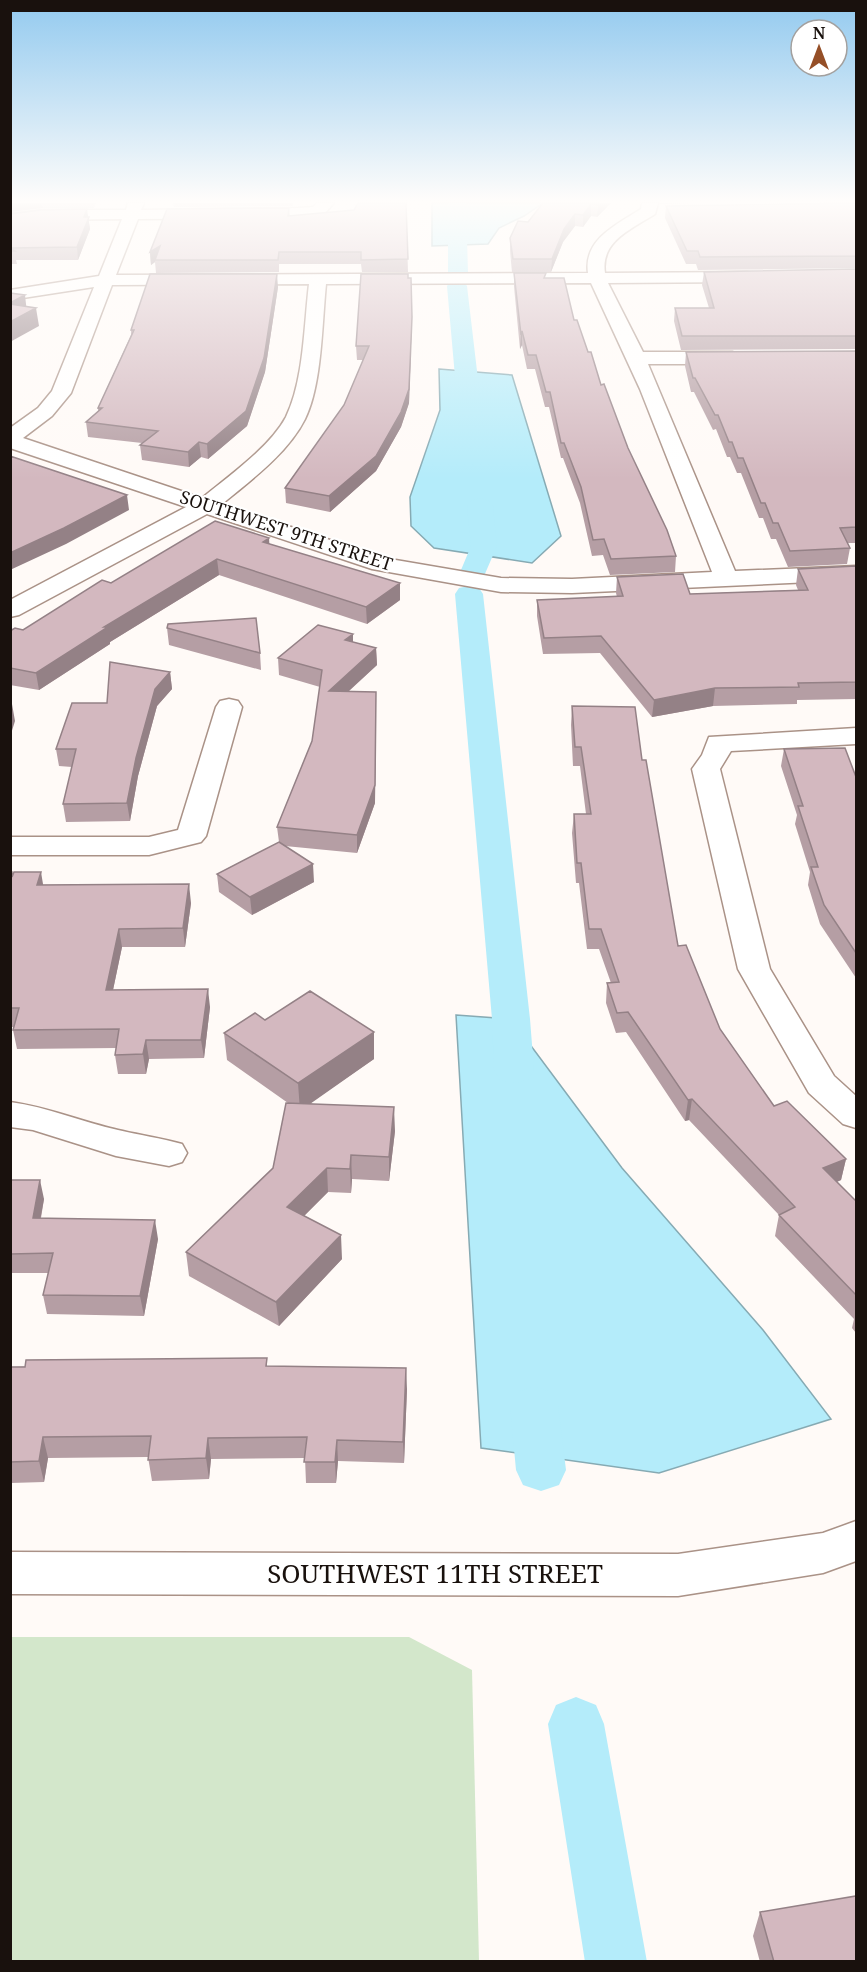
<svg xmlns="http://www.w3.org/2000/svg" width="867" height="1972" viewBox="0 0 867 1972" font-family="'Noto Serif',serif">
<rect width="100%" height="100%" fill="#fffaf7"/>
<path fill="#d3e7cb" d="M11,1637H409L472,1670L479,1961H11Z"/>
<path fill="#b4ecfa" stroke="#86aab3" stroke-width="1.5" d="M432,203H543L524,216L499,228L488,244L432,246Z
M439,369L512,375L561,536L532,563L434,548L411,526L410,497L440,410Z
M456,1015L511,1019L622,1168L763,1330L831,1419L659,1473L481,1448Z"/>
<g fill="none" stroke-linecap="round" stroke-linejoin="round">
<path fill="#b4ecfa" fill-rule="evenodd" d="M448,203H466L468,273L465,277H451L448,273Z
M457,280L464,282L467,286L483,422L479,427L471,429L463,427L459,422L447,286L450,282Z
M480,498L489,501L493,506L497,546L484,576L474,578L464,576L461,570L471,546L467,506L471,501Z
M469,586L479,588L483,594L530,1019L534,1070L528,1080L514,1083L500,1080L494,1070L492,1019L455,594L459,588Z
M534,1386L551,1392L558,1406L566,1470L559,1485L541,1491L523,1485L516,1470L510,1406L517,1392Z
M576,1697L596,1705L604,1724L647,1962H585L548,1724L556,1705Z"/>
<defs>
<path id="street" d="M128,203H144L141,210L298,208L313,207L317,203H334L324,214L298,218L138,219L116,275L588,273C583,239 618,224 641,209L642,203H658L655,214C632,229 600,241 605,273L747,272L753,273L756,277L753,281L747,282L608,283L643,352H732L739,354L741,358L739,362L732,364H648L735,571L856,566V580L572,593L501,592L372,569L207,514L19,615L10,617V600L186,507L10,448V428L38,408L52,391L94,287L10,300V290L99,276L122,219L43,220L10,224V214L43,210H126ZM591,283L640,389L712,572L572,579L501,578L384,558L222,504C250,481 288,453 305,419C322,385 322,323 326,284ZM309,284C304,325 304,380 286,417C270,447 229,476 202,498L23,438L52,416L71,393L112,285Z
M229,699L238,701L242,707L206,836L201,842L149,855H10V837H149L178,830L216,707L220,701Z
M856,728V744L731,751L720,769L770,969L834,1076L856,1096V1128L843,1124L809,1093L738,969L692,769L702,755L709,737Z
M10,1102C48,1107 82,1122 118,1130C139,1135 161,1138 182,1144L187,1153L182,1162L169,1166L116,1156L33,1130L10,1127Z
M856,1521V1561L823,1573L678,1596L10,1594V1552L678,1554L823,1533Z"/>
</defs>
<use href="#street" stroke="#aa9287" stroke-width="3"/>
<use href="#street" fill="#fff" fill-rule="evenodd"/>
</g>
<path fill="#b59ea4" d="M10,203H96L94,208H43L10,212Z
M173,203H293V206L174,207Z
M406,203L408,272H362L361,264H279V272L156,273L155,262L151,265L150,252L289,208L290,216L354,210Z
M543,203H611L597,217L591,216L583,227L575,226L563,242L551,272H512L510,251V238L528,222Z
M660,203H710L660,204Z
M856,203V268L698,270L696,264H686L665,218L666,206Z
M10,214L88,217L90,229L78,260H16L17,264H10Z
M856,269V349L681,350L674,321L675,308H709L702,285L704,272Z
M514,273L546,278L574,320L628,448L676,556L675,572L610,575L603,555L592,556L580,503L563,458H561L549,407H545L535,369H527L522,345L520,349L514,287Z
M278,287L265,372L247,426L208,459L201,457L189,467L142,460L140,445L142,443L88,437L86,422L98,411V408L131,335V330Z
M412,317L409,403L401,427L376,471L330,512L286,503L285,488L344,405L363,360H357L356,346Z
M856,351V543H847L850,548L847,564L788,567L776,539H771L763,518H759L741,473H737L730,457H727L716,429L713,430L694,392H691L685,366L686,352Z
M270,544L400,600L367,624L219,575L110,642V644L39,690L10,685V631L23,630L111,583Z
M856,566V699L797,700V704L713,706L652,717L600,653L543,654L537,616V600L617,597L616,593L617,577L690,594L798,590L796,585L798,569Z
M167,628L260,653L261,670L169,645Z
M353,642L376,648L377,665L348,692L376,709L375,803L357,853L285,846L314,882L252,915L219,892L217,874L279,842L277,827L312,741L320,687L279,675L278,658Z
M170,672L172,689L157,706L138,776L130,821L66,822L63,804L72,767L59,766L56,749Z
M572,706L642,760L678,946L720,1029L774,1106L846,1159L841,1180L837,1182L856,1201V1333L852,1328L854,1319L775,1236L779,1215L689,1120L685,1121L626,1032L616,1033L606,1003L607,983H611L599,949H587L579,883H576L572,833L574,814H586L580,766H573L571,725Z
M784,749L856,777V978L820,924L808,885L810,872L795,824L797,815L781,766Z
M10,872L12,876L43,885L191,903L185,947H122L113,990L210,1007L204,1058L149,1059L146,1074H118L115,1055L116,1048L17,1049L13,1030L14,1027H10Z
M265,1020L374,1059L310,1103L395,1131L389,1181L352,1179L351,1193L328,1192L304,1216L342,1259L279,1326L189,1276L186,1252L273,1168L288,1103L227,1060L224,1033Z
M10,1180L44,1199L41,1218L158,1239L144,1316L47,1314L43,1295L48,1273H10Z
M267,1358V1366L407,1389L404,1463L338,1461L336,1483H306L305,1458L211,1459L209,1479L152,1481L148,1457L48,1458L44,1482L11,1483L10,1367Z
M760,1912L856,1962H760L753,1936Z"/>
<path fill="#948186" d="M10,203H42L43,208L10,212Z
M599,203H611L597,217L598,205Z
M591,204V216L583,227V215Z
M87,209L90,229L78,260L77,247L84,217Z
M575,214V226L563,242L551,272L552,259L564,229Z
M160,246L155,260V262L151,265L150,252Z
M277,274L278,287L265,372L247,426L208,459L207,444Z
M25,295L27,313L36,308L39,326L10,342V303Z
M412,317L409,403L401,427L376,471L330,512L329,496Z
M522,331V345L520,349L521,335Z
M199,442L201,457L189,467L188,452Z
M127,495L129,510L66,544L10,570V553Z
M269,538L270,554L263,542Z
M217,559L219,575L110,642V644L39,690L36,673L104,627Z
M400,583V600L367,624L366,607Z
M353,634V651L345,640Z
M376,648L377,665L329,709V691Z
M170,672L172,689L157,706L138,776L130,821L127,803L136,758L155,689Z
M715,688L713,706L652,717L654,700Z
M376,692L375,803L357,853V835Z
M12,704L15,721L10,737V710Z
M313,864L314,882L252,915L250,897Z
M41,872L44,890L37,885Z
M189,884L191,903L185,947L183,928Z
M119,929L122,947L109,1009L106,990Z
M208,989L210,1007L204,1058L201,1040Z
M374,1032V1059L300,1111L298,1083Z
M146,1040L149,1059L146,1074L143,1054Z
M692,1099L689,1120L685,1121L688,1100Z
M394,1107L395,1131L389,1181V1157Z
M351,1155L352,1179L351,1193L350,1169Z
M846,1159L841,1180L819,1189L823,1168Z
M327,1168L328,1192L289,1231L287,1207Z
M40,1180L44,1199L37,1237L33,1218Z
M155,1220L158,1239L144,1316L140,1296Z
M341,1235L342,1259L279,1326L276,1302Z
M406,1368L407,1389L404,1463L403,1442Z
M43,1437L48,1458L44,1482L39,1461Z
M208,1438L211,1459L209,1479L206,1458Z
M337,1440L338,1461L336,1483L335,1462Z"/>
<path fill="#d3b8bf" stroke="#948186" stroke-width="1.5" d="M358,203H406L408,259L361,260V252H279L278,260H155L160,246L150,252L167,209L289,208L288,216L354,210Z
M543,203H599L598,205L591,204L583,215L575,214L564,229L552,259H513L510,238L518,221L528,222Z
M856,203V256L700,257L698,251H687L666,206Z
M87,209L84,217H89L77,247L11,248L15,251H10V214L41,210Z
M856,269V336H682L675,308H714L704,272Z
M514,273H546L544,278H564L574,320H577L588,352H591L601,385L604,384L628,448L667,530L676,556L611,559L604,539L593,540L581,487L564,443H561L550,392H546L536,355H528L522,331L521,335Z
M150,274H277L264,358L246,411L207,444L199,442L188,452L140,445L158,431L86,422L102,408H98L134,330H131Z
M361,274H408V278H411L412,317L409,389L401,412L376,456L329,496L285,488L344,405L369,346H356Z
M10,293L25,295L10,303Z
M10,304L36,308L10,322Z
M856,351V527L840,528L850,548L790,551L778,523H773L765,503H761L743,458H738L732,442H729L718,415H715L695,378H693L686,352Z
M10,456L127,495L64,528L10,553Z
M215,521L269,538L263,542L400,583L366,607L217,559L104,627H108L36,673L10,668V631L15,628L23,630L102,580L111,583Z
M856,566V682L798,683L799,687L715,688L654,700L601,636L544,638L537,600L623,596L617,577L683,574L690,594L808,590L798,569Z
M256,618L260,653L167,628L168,624Z
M318,625L353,634L345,640L376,648L329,691L376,692L375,785L357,835L277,827L312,741L322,670L278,658Z
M110,662L170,672L155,689L136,758L127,803L63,804L76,749H56L72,703H107Z
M572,706L635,707L642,760H646L678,946L686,945L720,1029L774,1106L787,1101L846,1159L823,1168L856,1201V1295L779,1215L795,1207L692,1099L688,1100L628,1012L617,1013L607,983L619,982L601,929H589L581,863H577L574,814H591L581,747H575Z
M845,748L856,777V953L824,905L811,867H818L798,806H803L784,749Z
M279,842L313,864L250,897L217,874Z
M10,872H12V877L14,872H41L37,885L189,884L183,928L119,929L106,990L208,989L201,1040H146L143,1054L115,1055L119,1029L13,1030L19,1008H10Z
M310,991L374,1032L298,1083L224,1033L255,1013L265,1020Z
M286,1103L394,1107L389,1157L351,1155L350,1169L327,1168L287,1207L341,1235L276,1302L186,1252L273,1168Z
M10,1180H40L33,1218L155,1220L140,1296L43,1295L53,1253L10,1254Z
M267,1358L266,1366L406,1368L403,1442L337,1440L335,1462H304L307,1437L208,1438L206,1458L148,1460L151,1436L43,1437L39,1461L10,1462V1367H25L26,1360Z
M856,1896V1962H774L760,1912Z"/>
<linearGradient id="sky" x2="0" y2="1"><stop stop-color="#93caef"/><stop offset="0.42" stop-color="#fffdfb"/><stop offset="1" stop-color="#fffdfb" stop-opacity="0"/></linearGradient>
<rect width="867" height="479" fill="url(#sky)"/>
<g text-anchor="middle" stroke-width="4.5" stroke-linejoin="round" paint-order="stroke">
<g font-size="18" fill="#19110d" stroke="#fff">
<text transform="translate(286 531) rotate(18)" y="6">SOUTHWEST 9TH STREET</text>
</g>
<g font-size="26" fill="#19110d" stroke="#fff">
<text x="435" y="1583">SOUTHWEST 11TH STREET</text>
</g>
</g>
<rect width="867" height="1972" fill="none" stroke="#19110d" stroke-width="24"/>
<g transform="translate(819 48)"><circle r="28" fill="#ffffff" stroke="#a3a09e" stroke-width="1.5"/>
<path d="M0-4.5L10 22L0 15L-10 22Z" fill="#954f27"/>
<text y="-9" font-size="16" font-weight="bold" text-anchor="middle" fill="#19110d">N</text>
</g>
</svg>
